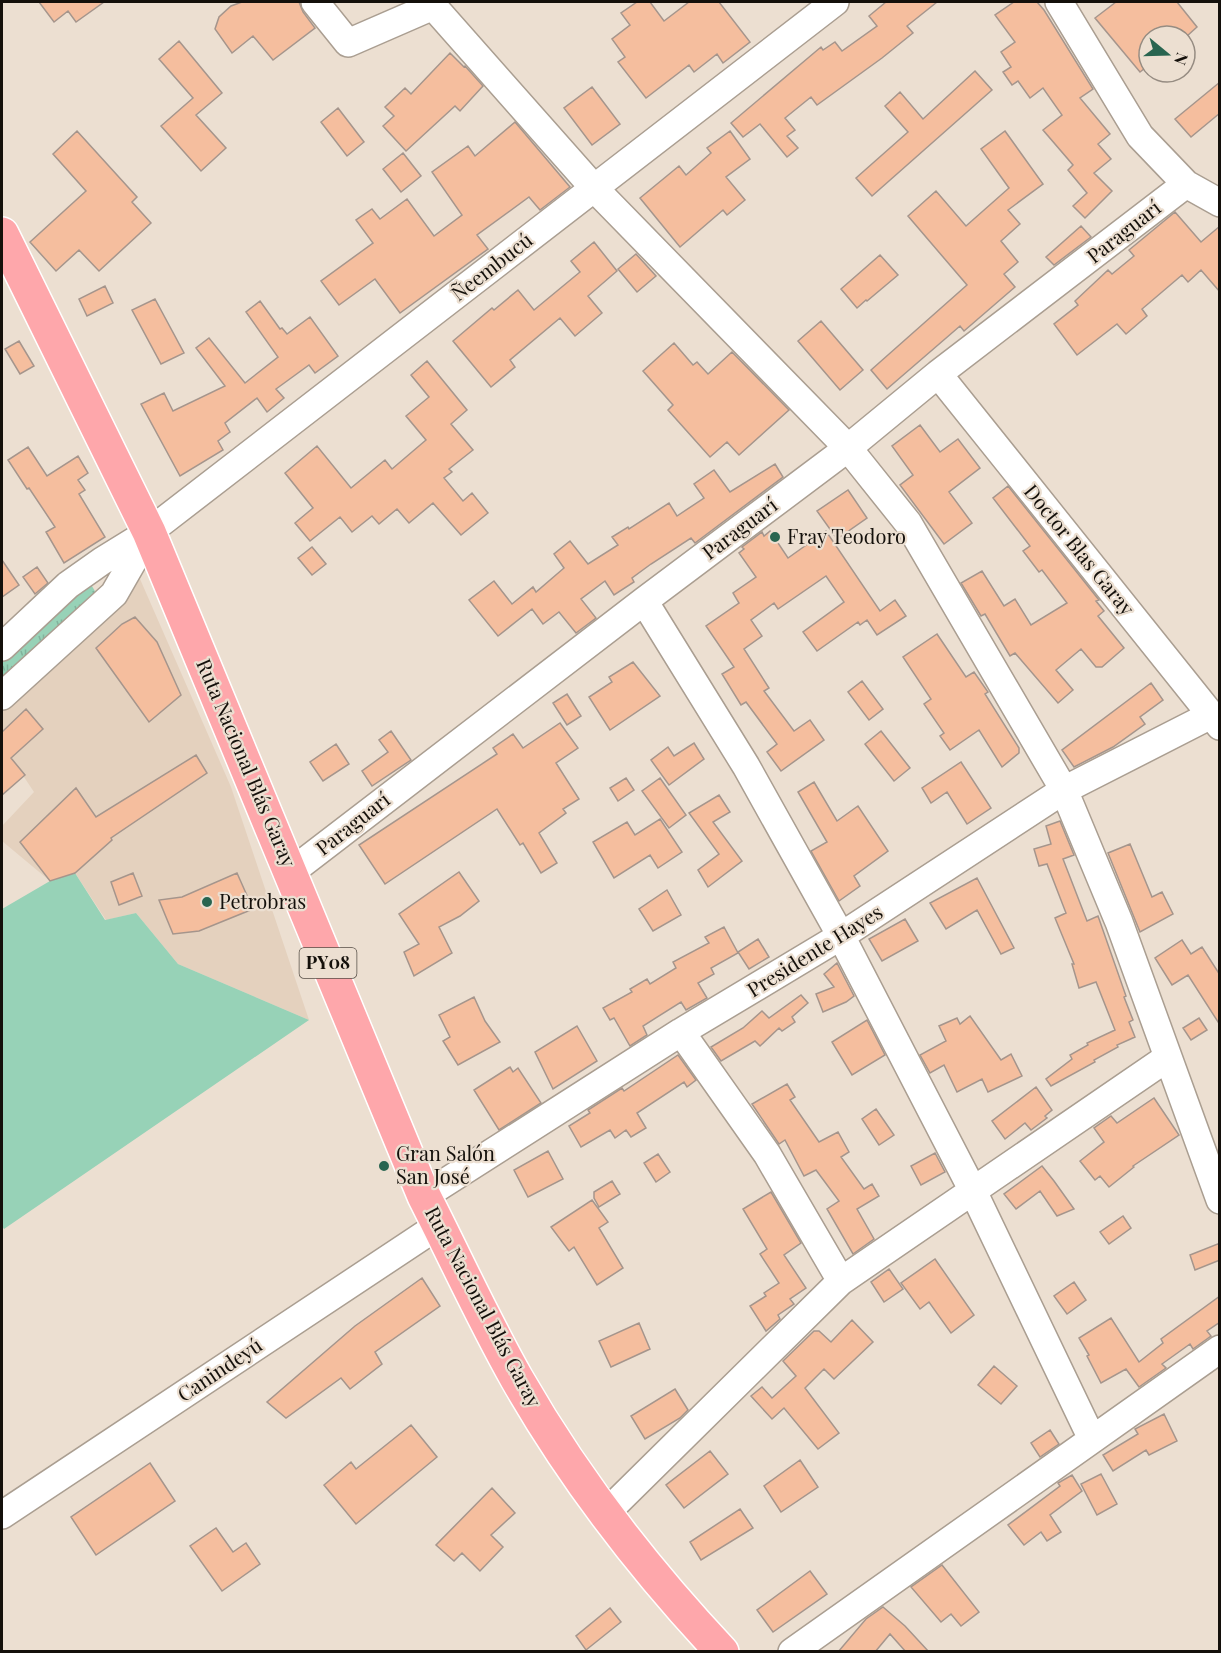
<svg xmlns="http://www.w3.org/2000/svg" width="1221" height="1653" viewBox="0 0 1221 1653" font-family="'Playfair Display',serif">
<defs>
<pattern id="park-tufts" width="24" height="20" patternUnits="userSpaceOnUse" patternTransform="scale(1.5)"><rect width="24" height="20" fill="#97d2b7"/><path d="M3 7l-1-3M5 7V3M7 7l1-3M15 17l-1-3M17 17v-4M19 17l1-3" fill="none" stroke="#81b39c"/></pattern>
</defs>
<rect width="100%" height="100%" fill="#ecdfd1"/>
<path fill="#e4d1be" d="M140,579L231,787L309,1020L178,964L136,913L106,920L75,873L50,881L2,841V826L34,792L2,744V712Z"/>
<path fill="#97d2b7" d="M75,873L105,920L136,913L178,964L309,1020L4,1229L2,1226V909L50,881Z"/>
<path fill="url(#park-tufts)" d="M89,581L99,598L2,687V662Z"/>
<path fill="#f5be9e" stroke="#a5958c" stroke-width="1.5" d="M39,2H104L76,22L68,11L54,22Z
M242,2H299L303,12L315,28L273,60L253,36L232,53L215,29L219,17L231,6Z
M637,2H650L664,21L689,2H719L750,42L723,63L717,54L694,72L689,65L646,98L618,62L625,57L612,39L630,25L621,13Z
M886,2H937L907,26L913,33L882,58L817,105L811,97L785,118L795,130L787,136L798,148L787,157L760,124L743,137L731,123L821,47L823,50L835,42L842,51L877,26L869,16Z
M1014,2H1037L1044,10L1093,89L1080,98L1110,134L1098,144L1111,159L1094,173L1112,191L1085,218L1073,206L1087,193L1068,170L1073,165L1043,130L1062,115L1043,88L1030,98L1018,81L1012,85L1003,72L1011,67L1001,52L1015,42L995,15Z
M1116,2H1177L1197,27L1187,36H1149V65L1140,72L1095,18Z
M179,41L222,93L196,115L226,148L201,171L161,126L193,98L159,59Z
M450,53L464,67L465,66L483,86L460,111L455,106L406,151L383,126L394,116L385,107L405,88L411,94Z
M975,71L992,90L872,196L856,178L908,132L885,106L900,92L923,119Z
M1220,82V113L1191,137L1175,119Z
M592,87L620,124L592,145L564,108Z
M338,108L364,142L347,156L321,122Z
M515,122L570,187L540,210L529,197L477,235L488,249L400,313L375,279L339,305L321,281L373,243L356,220L372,209L380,219L407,199L434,236L462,215L432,172L468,146L475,156Z
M77,131L137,197L132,202L151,223L99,271L79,250L56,271L30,242L86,191L53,154Z
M730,131L750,159L726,177L745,200L727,215L723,210L680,247L640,198L679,166L686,175L711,153L707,148Z
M1005,131L1043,184L1008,210L1020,224L1001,241L1018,262L1004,274L1015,287L964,331L960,326L887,389L871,370L967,285L908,216L936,191L966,226L1009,188L981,149Z
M403,153L421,176L401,192L383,169Z
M1175,212L1201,242L1220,226V292L1201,270L1188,282L1182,275L1142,309L1147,316L1126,334L1117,324L1077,355L1054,324L1078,305L1075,301L1108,270L1112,274L1134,256L1129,250Z
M1081,226L1091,237L1054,265L1046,257Z
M594,242L617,271L588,296L602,313L575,336L560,318L510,360L515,367L491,387L453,341L492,308L494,310L518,290L534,310L580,272L571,261Z
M636,254L656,276L637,292L618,269Z
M880,255L898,275L867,301L866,300L857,308L841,289Z
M105,286L113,303L87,316L79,299Z
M155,299L184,353L161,364L132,310Z
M260,301L280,329L282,328L287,334L310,317L338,356L315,373L309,365L276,389L284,398L267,412L257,398L225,423L230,432L218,441L223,450L180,476L141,404L164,393L173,411L225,386L196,348L209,338L245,383L278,357L246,312Z
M821,321L863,370L840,390L798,341Z
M19,341L34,366L20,374L5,349Z
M674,343L693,365L697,362L708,374L732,352L789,410L739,455L727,442L710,457L668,410L673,405L643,371Z
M427,361L467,410L451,424L473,450L449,469L452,472L444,478L463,501L472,493L488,513L461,535L433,503L409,523L397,509L379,524L372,516L352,532L340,517L310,541L295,523L313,508L285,473L317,446L351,488L385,460L392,469L426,440L406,416L429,397L411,375Z
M920,425L940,452L958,439L980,468L949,492L972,523L944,544L900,485L913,475L892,446Z
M28,447L47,476L78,456L88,473L78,480L85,490L79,494L105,537L64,563L46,532L55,527L29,488L27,489L8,460Z
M775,464L783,477L695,543L691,538L651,564L632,578L634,582L614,595L605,581L581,599L596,618L576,633L559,612L543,624L532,609L498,636L469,600L494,581L512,604L533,587L536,592L564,568L554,554L570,541L588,564L618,545L612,537L628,527L629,529L669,503L677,516L704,498L694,484L714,470L730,492Z
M1008,486L1099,600L1096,601L1104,611L1098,616L1124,648L1102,667H1096L1081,649L1056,670L1073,690L1058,703L1015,653L1010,656L985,614L981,616L961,583L982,571L1004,606L1015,599L1031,625L1067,603L1042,570L1039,572L1023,551L1030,546L993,498Z
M848,490L867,518L837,539L817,511Z
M770,531L788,558L826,531L880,611L895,600L906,616L877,635L867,620L860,625L858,622L817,651L803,632L844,602L826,576L778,609L774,603L751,620L762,636L744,649L769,688L764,691L794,731L810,720L824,740L781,771L767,752L777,744L746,702L741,705L722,674L734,667L706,626L739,603L733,593L756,577L739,553L744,549L742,547L762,532L764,536Z
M312,547L326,564L312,575L298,558Z
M2,560L19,585L2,597Z
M37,567L48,583L35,594L23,577Z
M135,617L157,642L181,695L149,722L96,648L122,624Z
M937,634L966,677L974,672L988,692L985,694L1019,748V753L1002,767L979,730L950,750L940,736L944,733L924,704L931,699L903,657Z
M633,662L660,696L610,730L589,697L612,682L609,677Z
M862,681L883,709L869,720L848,692Z
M1151,683L1163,700L1140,717L1145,724L1113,747L1074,767L1062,750Z
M567,694L581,716L567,725L553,703Z
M26,709L43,729L11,758L25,775L2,795V732Z
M560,723L578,748L556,763L579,799L563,809L566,813L539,833L557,863L541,873L523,843L520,845L497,809L385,884L359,845L497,754L493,748L513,734L523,748Z
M391,731L411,760L372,786L362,771L388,752L379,740Z
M881,731L910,768L894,781L865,744Z
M694,743L704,759L669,785L651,760L668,747L674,756Z
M336,744L349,764L323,781L310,762Z
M196,755L207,773L111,838L112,840L75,873L50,881L20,842L76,788L96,817Z
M961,762L991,808L967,824L947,792L931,803L922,788Z
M626,778L634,790L618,801L610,788Z
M660,778L686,815L669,828L642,791Z
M814,782L837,821L858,806L888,851L854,876L860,886L839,901L811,851L827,842L798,792Z
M719,795L730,812L713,822L742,861L708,887L698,870L719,854L689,813Z
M660,819L682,852L658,868L650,855L614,878L593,842L627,822L635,835Z
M1060,821L1074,855L1063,859L1087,921L1098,916L1126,996L1124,997L1133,1020L1129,1022L1135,1037L1117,1045L1118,1047L1094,1060L1095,1062L1051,1086L1046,1079L1072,1059L1070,1055L1088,1045L1087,1043L1115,1030L1096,982L1079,988L1072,964H1074L1055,918L1066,913L1047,864L1039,866L1034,849L1051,844L1046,826Z
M1130,844L1152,897L1162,892L1173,914L1140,932L1108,853Z
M459,872L479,901L460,916L439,927L452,953L414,976L404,952L419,944L399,914Z
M133,873L142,896L119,905L111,882Z
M237,873L253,909L199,931L173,934L159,900L182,897Z
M977,878L1014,948L1001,954L977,910L946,929L930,903Z
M667,890L681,915L653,931L639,909Z
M905,919L918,941L882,961L869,939Z
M724,927L738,953L711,968L714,974L698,983L707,998L686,1010L681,1002L643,1026L647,1035L630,1046L614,1018L610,1020L603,1008L632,992L630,989L647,979L650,984L676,968L673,962L709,943L705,937Z
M758,939L769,957L749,969L738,952Z
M1182,940L1191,954L1202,947L1220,975V1025L1188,975L1172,985L1155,958Z
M837,963L854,996L846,1002L823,1012L816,994L834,987L824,974Z
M801,995L808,1003L792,1017L795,1022L782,1031L779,1028L760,1046L755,1041L721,1061L711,1047L743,1028L762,1011L769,1018Z
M474,997L485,1021L500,1042L458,1065L443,1041L450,1037L439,1015Z
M970,1016L1001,1060L1011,1054L1022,1076L988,1092L982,1079L957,1092L944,1065L930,1073L920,1055L946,1041L939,1026L957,1018L960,1024Z
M1199,1018L1207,1030L1191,1040L1183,1028Z
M867,1020L885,1055L852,1075L832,1042Z
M577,1026L597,1061L553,1089L535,1052Z
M678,1055L696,1080L687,1087L684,1082L637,1113L646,1128L631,1137L626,1130L615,1138L610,1130L581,1147L569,1126L590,1113L588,1110L622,1088L624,1091Z
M510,1067L513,1072L518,1068L541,1103L499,1130L474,1090Z
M787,1084L795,1097L790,1100L819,1142L838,1132L849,1152L841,1157L864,1189L872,1184L879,1196L857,1209L874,1239L853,1254L827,1209L839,1201L816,1170L804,1176L785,1140L779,1144L752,1104Z
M1036,1087L1052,1110L1045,1116L1047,1118L1031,1130L1025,1123L1005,1139L992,1121Z
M1154,1098L1179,1135L1133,1166L1134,1167L1109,1187L1100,1176L1095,1180L1080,1161L1104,1142L1094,1128L1111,1116L1117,1123Z
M876,1109L894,1135L879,1145L862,1119Z
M548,1151L563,1179L528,1197L514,1170Z
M935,1153L945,1172L921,1185L911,1166Z
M658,1154L670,1172L656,1182L644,1163Z
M1042,1166L1054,1181L1074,1209L1057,1216L1040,1191L1016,1209L1004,1194Z
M612,1181L620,1194L599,1207L594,1198V1192Z
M771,1192L801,1243L784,1255L806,1288L790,1299L794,1304L778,1315L780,1319L766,1331L750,1306L766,1296L764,1293L779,1283L760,1254L767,1249L743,1209Z
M592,1200L608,1222L599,1228L623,1268L597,1285L574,1247L569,1251L551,1227Z
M1123,1216L1131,1228L1109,1244L1100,1232Z
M1220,1243V1260L1195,1270L1190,1255Z
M935,1259L974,1315L951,1333L929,1302L920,1309L901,1283Z
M889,1269L903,1289L884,1302L871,1282Z
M422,1278L440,1306L375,1352L382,1364L350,1389L341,1378L286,1418L267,1402L355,1326Z
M1074,1282L1086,1300L1067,1314L1054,1296Z
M1220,1296V1322L1207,1331L1211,1336L1193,1349L1190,1344L1162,1364L1166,1368L1139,1387L1126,1369L1101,1383L1087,1356L1089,1355L1079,1338L1111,1318L1139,1362L1163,1343L1161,1339Z
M852,1320L873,1342L834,1379L824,1369L805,1388L839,1433L818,1449L784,1408L772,1419L751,1396L762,1387L772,1398L796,1376L783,1361L814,1331H819L831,1342Z
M639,1323L650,1349L611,1367L599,1341Z
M994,1366L1017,1386L1001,1404L978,1385Z
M675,1389L688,1410L680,1418L645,1439L631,1416Z
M1164,1414L1177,1441L1149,1455L1146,1450L1113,1471L1103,1455L1138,1434L1135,1429Z
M411,1425L437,1457L356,1524L324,1485L351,1462L356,1469Z
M1050,1430L1059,1444L1040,1457L1031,1443Z
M710,1451L728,1474L684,1508L666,1485Z
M800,1460L818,1487L781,1512L764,1486Z
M150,1463L175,1501L96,1555L71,1517Z
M1101,1474L1117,1504L1097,1515L1081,1484Z
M1072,1475L1082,1491L1050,1515L1061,1532L1047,1541L1041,1532L1024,1545L1008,1525L1060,1486L1058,1483Z
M492,1488L515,1513L491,1535L503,1547L480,1571L462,1553L454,1561L436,1545Z
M740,1509L753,1528L701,1560L690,1542Z
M216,1528L233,1552L246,1543L260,1564L222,1591L190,1546Z
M942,1565L979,1612L961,1626L951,1614L941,1622L911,1587Z
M810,1571L827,1594L773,1632L757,1610Z
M883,1607L905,1626L929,1652H906L890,1634L875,1652H838L866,1619Z
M610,1608L621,1622L586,1650L576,1636Z"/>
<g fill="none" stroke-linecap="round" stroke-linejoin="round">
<defs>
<path id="minor" d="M315,2L348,43L433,6
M1059,2L1140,136L1186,184L1220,203
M433,6L594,188L848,448L908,523L1064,790L1119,922L1220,1200
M938,374L1220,726
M644,601L746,766L841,936L972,1189L1092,1439
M2,647L68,585L102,561L149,532L835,2
M2,696L114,594L149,533
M291,872L644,601L848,448L938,374L1186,184
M681,1032L767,1154L841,1281
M424,1196L681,1032L841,936L1064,790L1211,715
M606,1513L841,1281L1167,1058
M2,1515L439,1225
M792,1652L1220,1349"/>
<path id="highway" d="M2,234L149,532L424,1196C455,1257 483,1319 517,1379C573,1477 644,1569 722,1652"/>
</defs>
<use href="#minor" stroke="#aa9e91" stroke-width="30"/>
<use href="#highway" stroke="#fff" stroke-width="36"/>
<use href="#minor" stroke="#fff" stroke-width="27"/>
<use href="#highway" stroke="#fea7ab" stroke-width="33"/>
</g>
<g fill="#296550" stroke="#ecdfd1" stroke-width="2">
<circle cx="775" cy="537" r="6"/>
<circle cx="207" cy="902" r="6"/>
<circle cx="384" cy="1166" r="6"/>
</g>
<g text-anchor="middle" stroke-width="4.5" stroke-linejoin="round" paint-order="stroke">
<rect fill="#ecdfd1" stroke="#554e46" stroke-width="1.5" x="299.5" y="948" width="57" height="30" rx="4.5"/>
<g font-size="18" font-weight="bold" fill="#14100b">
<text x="328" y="969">PY08</text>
</g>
<g font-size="20" fill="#14100b" stroke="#ecdfd1">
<text transform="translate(1124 232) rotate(-38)" y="7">Paraguarí</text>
<text transform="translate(492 267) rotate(-38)" y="7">Ñeembucú</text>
<text transform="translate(740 529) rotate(-37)" y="7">Paraguarí</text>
<text transform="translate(1079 550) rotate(51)" y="7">Doctor Blas Garay</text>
<text transform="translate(246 763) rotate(67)" y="7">Ruta Nacional Blás Garay</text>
<text transform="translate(353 824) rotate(-38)" y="7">Paraguarí</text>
<text transform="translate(815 951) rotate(-32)" y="7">Presidente Hayes</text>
<text transform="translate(483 1307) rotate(62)" y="7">Ruta Nacional Blás Garay</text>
<text transform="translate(220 1370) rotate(-34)" y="7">Canindeyú</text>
</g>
<g font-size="20" fill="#14100b" stroke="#ecdfd1" text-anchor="start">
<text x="787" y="544">Fray Teodoro</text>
<text x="219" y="909">Petrobras</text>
<text x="396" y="1161">Gran Salón<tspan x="396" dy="23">San José</tspan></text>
</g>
</g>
<rect width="1221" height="1653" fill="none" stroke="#14100b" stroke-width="6"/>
<g transform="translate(1167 54) rotate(109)"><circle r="28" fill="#ecdfd1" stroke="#968c82" stroke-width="1.5"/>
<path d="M0-4.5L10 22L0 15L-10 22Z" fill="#296550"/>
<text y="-9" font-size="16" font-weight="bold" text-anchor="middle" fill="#14100b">N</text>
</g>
</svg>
